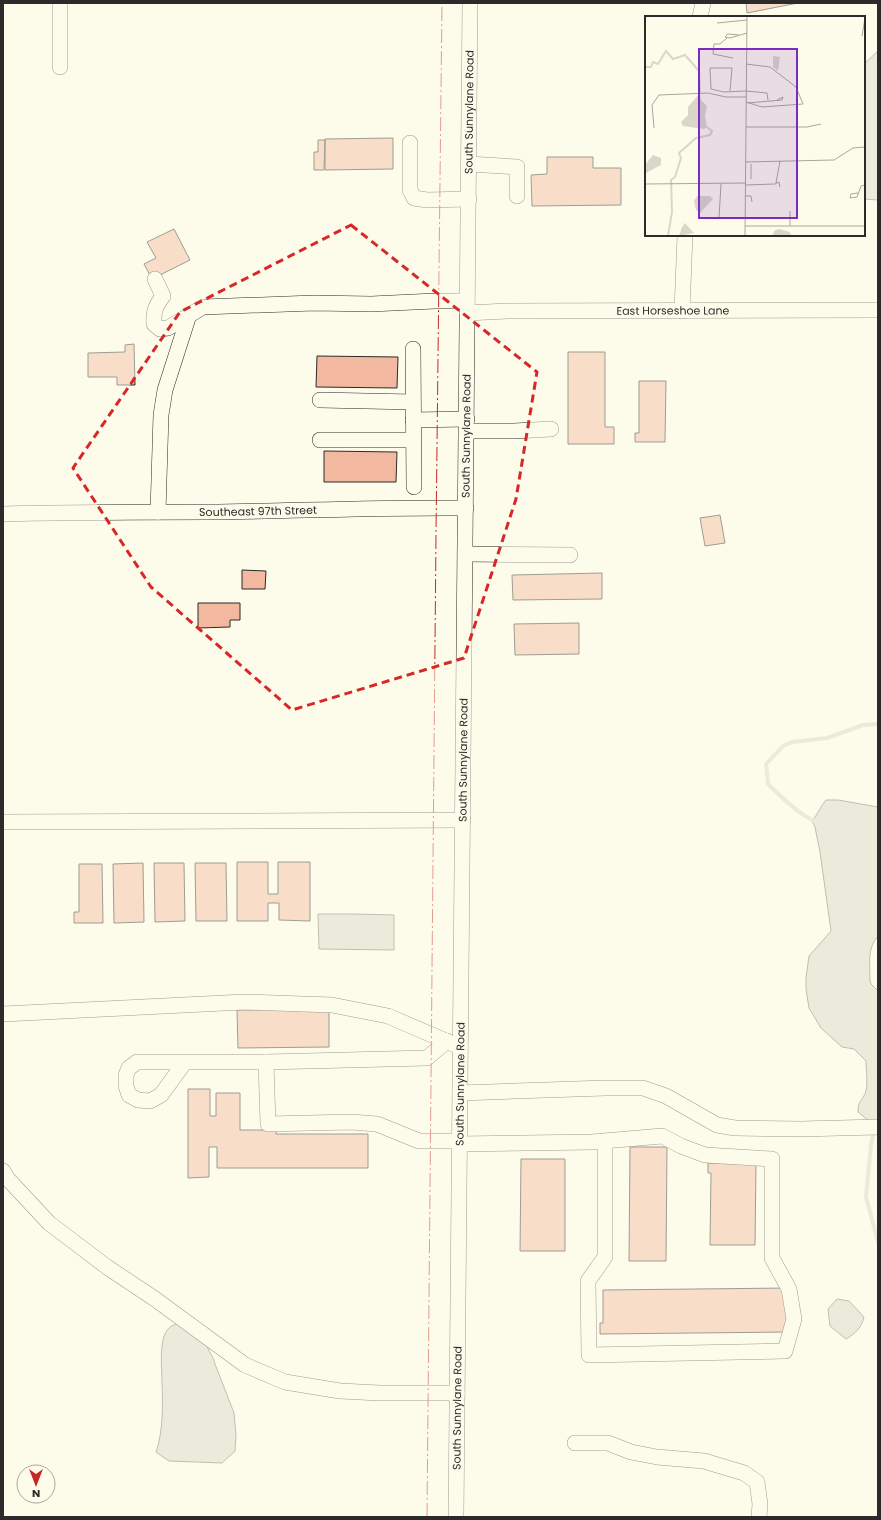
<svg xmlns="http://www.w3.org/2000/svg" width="881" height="1520" viewBox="0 0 881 1520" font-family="Poppins,sans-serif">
<rect width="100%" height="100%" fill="#fdfbea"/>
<path fill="#d8d7c9" stroke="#74746e" d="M878,51V200L864,199V64Z
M826,800H838L878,807V936C867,948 870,965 870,980L871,984L878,991V1123L875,1126L858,1112C858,1099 863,1101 866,1091C868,1082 866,1071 866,1061L854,1049L842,1047L821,1028L809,1008L806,989V978L809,956L831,931L820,852L815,827L812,821C818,814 820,807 826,800Z
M318,914H355L394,915V950L319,949Z
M837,1299L849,1301L864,1317C862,1327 855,1334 846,1339L830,1326L828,1309Z
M178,1324L207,1346C209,1353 214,1357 215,1364L234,1413L236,1435L235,1451L222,1463L169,1461L156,1452C163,1433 163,1404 162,1384C162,1371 159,1343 166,1332C169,1327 172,1325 178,1324Z"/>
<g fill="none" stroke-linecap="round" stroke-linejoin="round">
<path stroke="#d8d7c9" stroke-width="4" d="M817,821C805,820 777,793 768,784L766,764L783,746L792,742L827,738L863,725L878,724
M874,1131L871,1144L866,1197L878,1242"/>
</g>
<path fill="#f2b8a0" stroke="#2b2b2b" d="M746,3H798L747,13Z
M393,138V169L325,170V139Z
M318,140H325L324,170H314V152H318Z
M547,157H593V168H621V205L532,206L531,175L547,174Z
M174,229L190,260L152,279L144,264L156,258L147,242Z
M134,344L135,385H117V377H88V353L125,352V345Z
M568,352H605V427H614V444H568Z
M317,356L398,357L397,388L316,387Z
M639,381H666L665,442H635V433H639Z
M324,451L397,452L396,482H324Z
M720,515L725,543L705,546L700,518Z
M242,570L266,571L265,589H242Z
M602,573V599L513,600L512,575Z
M198,603H240V620H230V627L198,628Z
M579,623V654L515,655L514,624Z
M237,862H268V894H278V862H310V921L279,920V903H268V921H237Z
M143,863L144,922L114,923L113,864Z
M154,863H184L185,921L155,922Z
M195,863H226L227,921H196Z
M79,864H102L103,923H74V912H79Z
M329,1009V1047L238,1048L237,1010Z
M188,1089H210V1116H216V1093H240V1130H276V1134H368V1168H217V1147H209V1177L188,1178Z
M630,1147H667L666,1261H629Z
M521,1159H565V1251H520Z
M708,1163H756L755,1245H710L711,1173H708Z
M789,1288V1332L600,1334V1323H603V1290Z"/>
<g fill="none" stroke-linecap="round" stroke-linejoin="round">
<defs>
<g id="minor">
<path d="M60,3V67"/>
<path d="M700,17L703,3"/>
<path d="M410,143V190L414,198L427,200L469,199"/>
<path d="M469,164L517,167V196"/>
<path d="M155,279L163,296C156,305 153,312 154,324L160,329L168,328L203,307L314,303L371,304L435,301H467"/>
<path d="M682,311L685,235"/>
<path id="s1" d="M467,313L507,311L878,310"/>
<path d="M413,349L414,487"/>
<path d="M320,400L413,402"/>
<path d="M413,420L467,419"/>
<path d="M467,431H514L551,429"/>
<path d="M320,440H413"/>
<path d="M158,512L161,415L165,390L189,315"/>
<path id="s2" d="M3,514C72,512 140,512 209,512C295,511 380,507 466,508"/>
<path d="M466,554L570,555"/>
<path d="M3,822L463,820"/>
<path d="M3,1014L244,1002L332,1005L388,1016L460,1047"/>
<path d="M185,1062L161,1095L150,1101L138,1100L129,1095L126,1086V1075L129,1068L137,1062H266L427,1058L447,1041"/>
<path d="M266,1062L268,1124L351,1122L377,1124L419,1141H459"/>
<path d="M460,1093L605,1088H643L666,1096L717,1125L735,1128L801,1129L878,1127"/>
<path d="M459,1144L592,1142L662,1136L681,1146L705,1155L772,1159V1258L789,1289L794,1319L785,1351L589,1355L588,1281L605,1257V1141"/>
<path d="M3,1171L7,1178L49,1223L107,1267L155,1299L245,1365L285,1382L340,1391L380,1393H457"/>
<path d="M575,1443H608L631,1452L657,1457L704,1461L744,1473L757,1482L760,1504L759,1517"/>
<path id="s3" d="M456,1517L470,3"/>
</g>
</defs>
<use href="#minor" stroke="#2b2b2b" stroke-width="16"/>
<use href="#minor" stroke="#fdfbea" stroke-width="15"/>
<path stroke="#c62828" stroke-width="1" stroke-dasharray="14 3 2 3" stroke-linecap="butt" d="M427,1517L436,535L442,3"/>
</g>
<path d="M0 0H881V1520H0ZM351,225L537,372L516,499L464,658L292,710L151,587L73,468L180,312Z" fill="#fdfbea" fill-opacity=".55" fill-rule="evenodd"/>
<path fill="none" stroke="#d62828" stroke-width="3" stroke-dasharray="8 5" stroke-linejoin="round" d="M351,225L537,372L516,499L464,658L292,710L151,587L73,468L180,312Z"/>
<g text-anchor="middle" stroke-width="3" stroke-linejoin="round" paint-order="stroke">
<g font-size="11" fill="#2b2b2b" stroke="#fdfbea">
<text dy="4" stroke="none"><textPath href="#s3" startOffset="1405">South Sunnylane Road</textPath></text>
<text dy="4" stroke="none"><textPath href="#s1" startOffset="206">East Horseshoe Lane</textPath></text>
<text dy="4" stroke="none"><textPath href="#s3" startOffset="1081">South Sunnylane Road</textPath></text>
<text dy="4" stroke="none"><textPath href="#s2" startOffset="255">Southeast 97th Street</textPath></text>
<text dy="4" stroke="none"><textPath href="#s3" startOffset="757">South Sunnylane Road</textPath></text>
<text dy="4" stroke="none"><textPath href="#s3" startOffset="433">South Sunnylane Road</textPath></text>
<text dy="4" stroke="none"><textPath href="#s3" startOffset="109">South Sunnylane Road</textPath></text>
</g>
</g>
<g transform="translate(645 16)">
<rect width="220" height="220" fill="#fdfbea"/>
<path d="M128,40L135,41L133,55L128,51ZM55,77L56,84L62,90L60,99L62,111L59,113L38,110L36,106L43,99V91ZM8,139L16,142V149L1,157L0,149ZM52,180H65L68,183L55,197L51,194L49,185ZM40,207L49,217L34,220L37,211ZM134,213L145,216L146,220H128L129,215Z" fill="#d8d7c9"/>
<path fill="none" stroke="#d8d7c9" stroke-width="2" d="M0,51H6L8,46L13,48L21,35L28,43L40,39L54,55L55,76M23,220L27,196L26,164L30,161L36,142L34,137L51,122L65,119L67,115L62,111"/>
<path fill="none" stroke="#a9a89e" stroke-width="1" d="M72,7L102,4M94,19L83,18L80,21L85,22L102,17M217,20L220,2M82,22L75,28H69L68,38L88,42M85,75L87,52H65L66,73L79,76L101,75M101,75L122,77L123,84M101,86L117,91L158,88L151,71L125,51L101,48M103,87L137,84L138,81L132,84M101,111H162L176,108M9,112L7,89L14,79L63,77L81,81H101M100,146L189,144L208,132L220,131M106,148V163M131,167L135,145M0,168L100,167M100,169L130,168L134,166L135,171M213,177L206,178L205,182L212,181L216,170L220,169M100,180H106L107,186M145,195V210M74,202L76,168M100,210H220M100,220L102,0"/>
<path fill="#7b2cbf" fill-opacity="0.15" stroke="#7b2cbf" stroke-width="2" d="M54,33H152V202H54Z"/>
<rect width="220" height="220" fill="none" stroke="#2b2b2b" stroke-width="2"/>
</g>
<rect width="881" height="1520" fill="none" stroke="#2b2b2b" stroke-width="8"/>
<g transform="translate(36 1484) rotate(180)"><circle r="19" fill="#fdfbea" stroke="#a9a89e"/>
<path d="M0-3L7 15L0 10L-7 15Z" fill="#c62828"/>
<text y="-6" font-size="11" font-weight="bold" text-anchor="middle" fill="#2b2b2b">N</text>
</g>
</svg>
